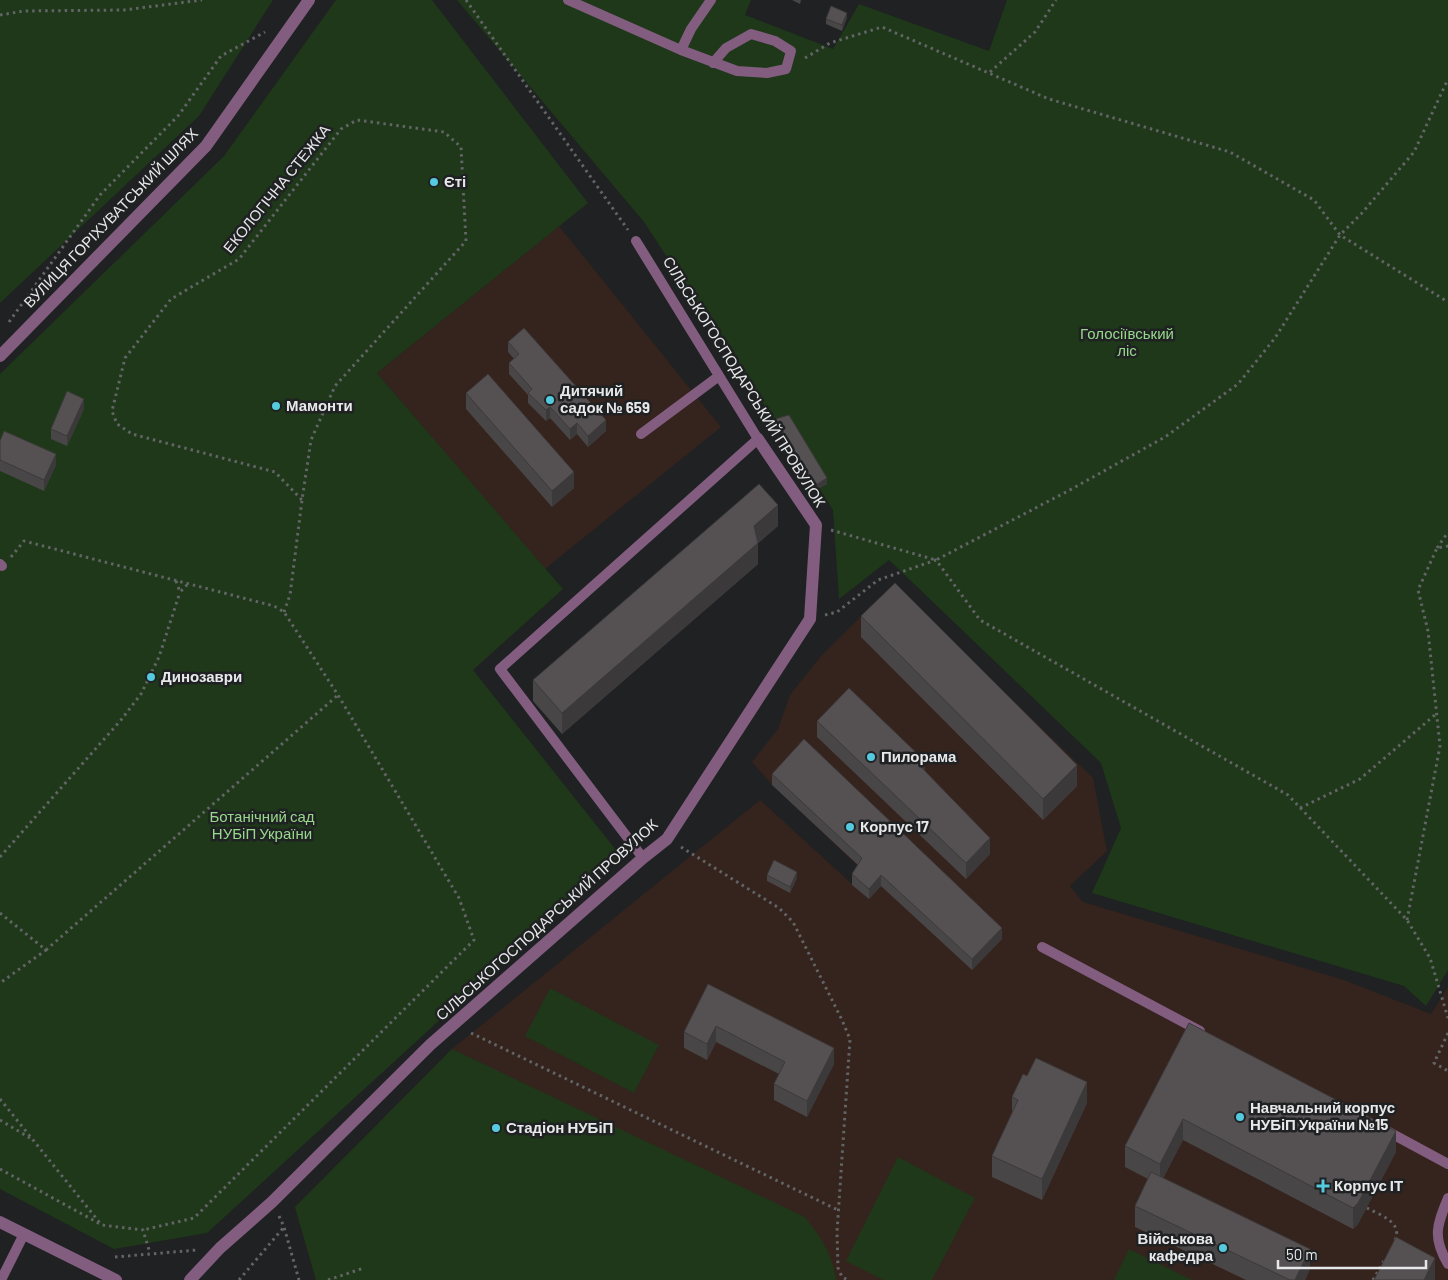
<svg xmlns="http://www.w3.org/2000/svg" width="1448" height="1280" viewBox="0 0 1448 1280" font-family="Barlow,sans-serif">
<rect width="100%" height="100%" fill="#1f2123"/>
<path fill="#35231d" d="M559,226L721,427L545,569L377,373Z
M894,584L1093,778L1107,851L1070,886L1083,902L1344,980L1431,1014L1448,987V1280H316L295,1207L452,1049L760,800L852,884L861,869L772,785L752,762L778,729L790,695L820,657Z"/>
<path fill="#1e3819" d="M0,0H273L199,116L0,303Z
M336,0H432L588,203L377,373L563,589L473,670L620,855L207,1233L114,1249L0,1189V374L224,156Z
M457,0H751L745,15L833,49L859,4L989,51L1007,0H1448V970L1426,1006L1404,986L1092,893L1121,828L1101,763L889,560L839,599L833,510L644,222Z
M550,988L659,1045L634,1093L525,1036Z
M452,1049L805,1217C821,1238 832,1253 836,1280H316L295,1207Z
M898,1157L975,1198L932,1280H883L846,1261Z
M1129,1249L1192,1280H1114Z"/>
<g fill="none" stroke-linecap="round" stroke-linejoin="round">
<path stroke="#626466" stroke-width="3" stroke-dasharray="2.5 4" stroke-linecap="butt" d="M466,0L628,230
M0,15L24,11L124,10L202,0
M805,58L830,43L882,27L1049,99L1230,152L1314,200L1340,235L1448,302
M990,72L1035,32L1056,0
M9,322L100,195L178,116L221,56L265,32
M831,530L936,560L1068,491L1165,437L1238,384L1275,338L1340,235L1362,213L1414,152L1448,79
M1437,548L1448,532
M11,557L24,541L274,606L284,612L338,695L459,898L474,940L194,1218L143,1230
M176,581L180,592L187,585
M284,612L290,595L302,500L311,440L335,386L466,241L461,147L444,132L357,120L341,129L239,259L171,299L125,358L112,411L117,424L132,434L275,472L302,500
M825,615L837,612L878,580L936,560L980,620L1288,795L1407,920L1430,958L1448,1018
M1300,808L1360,779L1436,714
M681,847L779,908L793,922L842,1020L850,1039L837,1232L838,1268L842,1277L848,1280
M0,857L121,720L141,694L159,657L180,592
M0,913L46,950L0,983
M1407,920L1440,746L1428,631L1418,590L1437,548L1448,546
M46,950L338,695
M471,1033L838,1210
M1448,1033L1434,1063L1448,1071
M0,1099L100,1223
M0,1120L30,1138
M0,1169L102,1225L143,1230L150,1253
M1367,1208C1380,1215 1403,1222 1395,1240
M279,1216L284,1227L299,1280
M115,1257L197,1250
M239,1280L284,1227
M328,1280L364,1268
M1373,1280L1384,1261"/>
<path stroke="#835d7f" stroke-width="10" d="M568,0L681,50L737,71L767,73L786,69L791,51L775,41L751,34L726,48L713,63
M681,50L691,29L711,0
M636,241L758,439L500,669L643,858
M641,434L719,376
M0,564L2,566
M1042,947L1200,1031
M1385,1130L1448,1164
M1448,1198C1437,1225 1432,1237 1448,1264
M1,1280L24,1234"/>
<path stroke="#835d7f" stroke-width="12" d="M0,356L206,146L309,0
M190,1280L220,1248L272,1202L430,1045L643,858L667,839L810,619L816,525L758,439"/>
<path stroke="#835d7f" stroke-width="12" d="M0,1222L116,1280"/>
</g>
<path fill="#494647" d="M792,0H801L800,4Z
M847,18L842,31L826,24V19Z
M508,342L606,431L588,447L577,434L570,440L550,418L546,421L528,403V395L509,374V363L514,359L508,352Z
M466,393L574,488L552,507L466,409Z
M84,409L67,446L51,439V429Z
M775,419L827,484L816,490L775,424Z
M0,441L56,465L44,491L0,471Z
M778,526L758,543V564L562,734L533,701V680Z
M861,616L1077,786L1043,820L861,637Z
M817,721L925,771L990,854L966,879L817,737Z
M772,774L1002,939L972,970L881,886L869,899L852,885V874L858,865L772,785Z
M767,875L797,878L790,893L767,881Z
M708,984L834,1064L807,1117L774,1100V1084L779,1074L716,1042L707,1060L684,1048V1032Z
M1189,1023L1396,1152L1358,1224L1353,1229L1183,1140L1163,1178L1310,1269L1305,1280H1246L1135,1227V1206L1148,1179L1125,1167V1146Z
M1012,1097L1087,1103L1042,1200L992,1177V1156L1012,1113Z"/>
<path fill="#3c393a" d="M847,13V18L842,31V25Z
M84,399V409L67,446V436Z
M550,407V418L546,421V410Z
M606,420V431L588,447V436Z
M577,423V434L570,440V429Z
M56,454V465L44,491V480Z
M574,472V488L552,507V491Z
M827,478V484L816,490V485Z
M778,505V526L754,547V526Z
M758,543V564L562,734V713Z
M925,761V777L921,767Z
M1077,765V786L1043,820V799Z
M990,838V854L966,879V863Z
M797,872V878L790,893V887Z
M881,875V886L869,899V889Z
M1002,928V939L972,970V959Z
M716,1026V1042L707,1060V1044Z
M834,1048V1064L807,1117V1101Z
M1087,1082V1103L1042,1200V1179Z
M1183,1119V1140L1160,1185V1164Z
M1396,1131V1152L1358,1224L1353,1229V1208Z
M1310,1249V1269L1305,1280H1295Z
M1435,1258V1280H1424Z"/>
<path fill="#555153" stroke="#3c393a" d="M831,6L847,13L842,25L826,19Z
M524,328L606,420L588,436L577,423L570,429L550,407L546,410L528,393L532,389L509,363L519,354L508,342Z
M488,374L574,472L552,491L466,393Z
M67,391L84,399L67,436L51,429Z
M789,415L827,478L816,485L775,419Z
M4,431L56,454L44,480L0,460V441Z
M759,484L778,505L754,526L758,543L562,713L533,680Z
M895,583L1077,765L1043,799L861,616Z
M849,688L925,761L921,767L990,838L966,863L817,721Z
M804,739L1002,928L972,959L881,875L869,889L852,874L862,858L772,774Z
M774,860L797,872L790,887L767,875Z
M708,984L834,1048L807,1101L774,1084L785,1062L716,1026L707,1044L684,1032Z
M1189,1023L1396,1131L1358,1203L1353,1208L1183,1119L1160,1164L1125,1146Z
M1036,1058L1087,1082L1042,1179L992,1156L1018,1100L1012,1097L1023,1074L1027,1076Z
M1151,1172L1310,1249L1295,1280H1290L1135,1206Z
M1396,1237L1435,1258L1424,1280H1374Z"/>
<g fill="#55cadf" stroke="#1f2123" stroke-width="2">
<circle cx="434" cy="182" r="5"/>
<circle cx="550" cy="400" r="5"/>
<circle cx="276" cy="406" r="5"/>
<circle cx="151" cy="677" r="5"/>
<circle cx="871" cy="757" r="5"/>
<circle cx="850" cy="827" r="5"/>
<circle cx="1240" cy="1117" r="5"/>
<circle cx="496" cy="1128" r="5"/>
<path d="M1320.5 1178.5h5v5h5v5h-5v5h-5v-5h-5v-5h5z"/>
<circle cx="1223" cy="1248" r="5"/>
</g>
<g text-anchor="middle" stroke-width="5" stroke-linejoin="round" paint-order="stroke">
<g font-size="15" font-weight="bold" fill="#e7e8ea" stroke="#1f2123" text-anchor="start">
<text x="444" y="187">Єті</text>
<text x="560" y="396">Дитячий<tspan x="560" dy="17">садок № 659</tspan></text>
<text x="286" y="411">Мамонти</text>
<text x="161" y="682">Динозаври</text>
<text x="881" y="762">Пилорама</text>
<text x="860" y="832">Корпус 17</text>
<text x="1250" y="1113">Навчальний корпус<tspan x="1250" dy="17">НУБіП України №15</tspan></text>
<text x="506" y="1133">Стадіон НУБіП</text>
<text x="1334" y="1191">Корпус ІТ</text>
<text x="1213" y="1244" text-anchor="end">Військова<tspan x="1213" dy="17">кафедра</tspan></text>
</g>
<g font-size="15" fill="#e7e8ea" stroke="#1f2123">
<text transform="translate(277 189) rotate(-51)" y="5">ЕКОЛОГІЧНА СТЕЖКА</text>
<text transform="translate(111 218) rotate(-46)" y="5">ВУЛИЦЯ ГОРІХУВАТСЬКИЙ ШЛЯХ</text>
<text transform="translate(744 382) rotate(58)" y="5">СІЛЬСЬКОГОСПОДАРСЬКИЙ ПРОВУЛОК</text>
<text transform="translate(547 920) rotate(-42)" y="5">СІЛЬСЬКОГОСПОДАРСЬКИЙ ПРОВУЛОК</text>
</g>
<g font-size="15" fill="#97d98a" stroke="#1f2123">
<text x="1127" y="339">Голосіївський<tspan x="1127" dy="17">ліс</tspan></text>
<text x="262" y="822">Ботанічний сад<tspan x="262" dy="17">НУБіП України</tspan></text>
</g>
</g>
<path d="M1278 1260v8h148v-8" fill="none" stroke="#e7e8ea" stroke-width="2.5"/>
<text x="1286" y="1260" font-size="15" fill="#e7e8ea" stroke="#1f2123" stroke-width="4" paint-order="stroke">50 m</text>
</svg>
